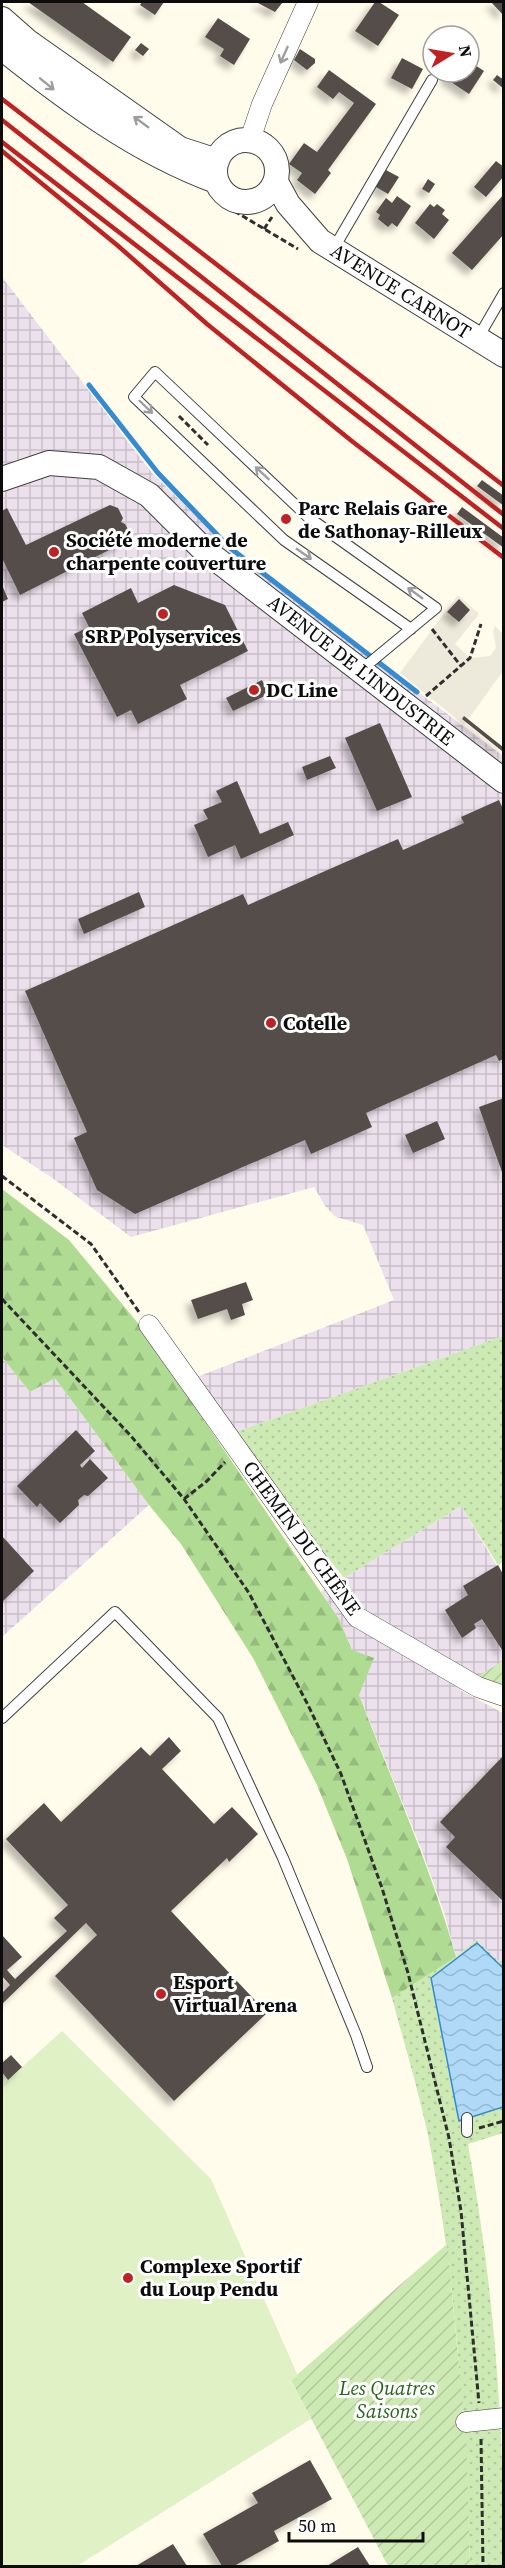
<svg xmlns="http://www.w3.org/2000/svg" width="505" height="2568" viewBox="0 0 505 2568" font-family="'Source Serif 4',serif">
<defs>
<pattern id="industrial-grid" width="8" height="8" patternUnits="userSpaceOnUse" patternTransform="scale(1.5)"><rect width="8" height="8" fill="#ebe0eb"/><path d="M0 4h8M4 0v8" fill="none" stroke="#c8bfc8"/></pattern>
<pattern id="grass-dots" width="8" height="8" patternUnits="userSpaceOnUse" patternTransform="scale(1.5)"><rect width="8" height="8" fill="#ceeab4"/><path d="M2 2h.1M6 6h.1" fill="none" stroke="#b0c89a" stroke-width="1.8" stroke-linecap="round"/></pattern>
<pattern id="forest-firs" width="22" height="20" patternUnits="userSpaceOnUse" patternTransform="scale(1.5)"><rect width="22" height="20" fill="#b0db93"/><path d="M5 1l3.5 6h-7zM16 11l3.5 6h-7z" fill="#96bb7e"/></pattern>
<pattern id="garden-furrows" width="10" height="10" patternUnits="userSpaceOnUse" patternTransform="scale(1.5)"><rect width="10" height="10" fill="#ceeab4"/><path d="M-1 1l2-2M0 10L10 0M9 11l2-2" fill="none" stroke="#b0c89a"/></pattern>
<pattern id="water-waves" width="16" height="10" patternUnits="userSpaceOnUse" patternTransform="scale(1.5)"><rect width="16" height="10" fill="#afd9f7"/><path d="M0 5q4-4 8 0t8 0" fill="none" stroke="#95b9d3"/></pattern>
<filter id="shadow"><feDropShadow dx="-5.5" dy="5.5" stdDeviation="3" flood-color="#0004"/></filter>
</defs>
<rect width="100%" height="100%" fill="#fffceb"/>
<path fill="url(#industrial-grid)" d="M2,277L152,473L235,554L503,756V1336L230,1434L192,1379L394,1300L363,1225L336,1217L325,1206L314,1187L131,1237L51,1177L2,1145Z
M2,1357L30,1392L55,1378L149,1505L2,1637Z
M461,1506L503,1576V1661L460,1690L503,1713V1965L476,1940L456,1957L444,1912L420,1846L359,1695L352,1650L339,1619L321,1592Z"/>
<path fill="url(#grass-dots)" d="M503,1336V1562L498,1565L461,1506L344,1578L230,1434Z
M476,1940L503,1965V2133L468,2144C493,2284 505,2424 503,2566H470C465,2422 456,2278 428,2135C418,2089 404,2043 392,1998L456,1957Z"/>
<path fill="url(#forest-firs)" d="M2,1189L69,1240L137,1322L339,1619L352,1650L374,1658L359,1695C392,1782 431,1867 456,1957L392,1998L347,1859L317,1785L253,1658L181,1544L149,1505L55,1378L30,1392L2,1357Z"/>
<path fill="url(#garden-furrows)" d="M503,1661V1686L477,1677Z
M447,2244L466,2436L470,2566H388L291,2380Z"/>
<path fill="#e0f1c6" d="M62,2031L211,2179L298,2376L291,2380L311,2419L77,2566H2V2085Z"/>
<path fill="#eeeadb" d="M458,595L479,614L455,644L470,658L490,656L496,648L493,631L495,626L503,634V671L464,725L400,673Z"/>
<path fill="url(#water-waves)" stroke="#348bd0" stroke-width="1.5" d="M477,1943L503,1968V2107L459,2121L431,1978Z"/>
<g fill="none" stroke-linecap="round" stroke-linejoin="round">
<path stroke="#348bd0" stroke-width="5" d="M89,385L158,473L229,547L417,692"/>
</g>
<path fill="#554e48" filter="url(#shadow)" d="M28,2H82L131,37L113,62Z
M142,2H164L155,15L140,5Z
M256,2H283L275,12Z
M375,2H379L399,15L378,46L355,31Z
M491,2H504V16Z
M218,18L250,39L234,65L220,56L224,49L205,37Z
M141,43L149,49L143,56L135,50Z
M300,49L315,59V63L307,70L294,60Z
M402,58L423,69L412,89L391,78Z
M469,61L484,71L469,94L445,78L449,72H469Z
M329,70L376,104L328,170L331,173L315,194L297,180L302,173L289,164L304,143L317,152L354,103L339,92L333,99L317,87Z
M497,75L504,80V89L493,80Z
M496,161L504,167V176L486,197L474,187Z
M386,170L399,177L388,194L376,187Z
M428,179L435,184L429,193L422,189Z
M504,194V234L472,270L452,253Z
M397,196L411,206L397,227L392,223L388,227L378,219L380,215L376,212L386,198L392,203Z
M430,204L434,207L437,204L445,210L442,214L449,220L434,239L415,223Z
M482,480L504,496V506L477,486Z
M110,505L118,508L123,518L121,522L125,524L129,531L127,539L119,545L20,595L2,558V511L7,508L26,545Z
M462,507L504,538V548L457,514Z
M2,585L8,599L2,602Z
M174,585L225,605L248,651L180,685L187,699L138,724L131,710L117,717L74,634L89,627L82,613L131,588L138,603Z
M459,599L470,610L459,622L447,612Z
M262,680L269,694L233,711L226,698Z
M464,716L503,747L502,751L462,719Z
M380,723L412,797L377,811L345,738Z
M330,756L336,768L307,780L302,767Z
M237,781L260,834L288,822L294,835L241,859L235,845L208,857L194,825L208,819L203,810L222,802L216,791Z
M499,800L504,811V1059L499,1061L496,1055L366,1113L372,1127L311,1154L305,1140L135,1214L97,1190L74,1138L87,1132L25,991L243,894L248,905L398,839L403,850L464,823L461,817Z
M139,892L145,907L84,934L78,919Z
M504,1098V1175H503L479,1107Z
M437,1121L445,1139L413,1153L405,1135Z
M246,1282L253,1300L242,1304L245,1315L231,1320L227,1309L198,1319L191,1300Z
M76,1430L95,1451L80,1465L82,1468L90,1459L108,1478L88,1496L84,1495L78,1500L79,1505L60,1523L40,1503L37,1507L17,1486Z
M2,1536L34,1571L2,1602Z
M498,1565L504,1576V1653L482,1619L474,1624L476,1628L462,1638L445,1610L468,1595L463,1586Z
M169,1737L181,1751L162,1769L214,1824L232,1807L258,1834L229,1862L227,1858L171,1911L267,2013L174,2101L55,1976L97,1935L86,1923L2,2004V1993L10,1985L2,1976V1935L22,1957L7,1970L15,1979L67,1931L54,1918L68,1905L6,1839L44,1803L61,1822L141,1747L150,1756Z
M504,1755V1902L446,1847L455,1837L440,1822Z
M11,2055L22,2067L8,2080L2,2072V2063Z
M310,2460L332,2499L274,2531L279,2541L234,2566H222L203,2534L258,2503L252,2493Z
M173,2544L187,2566H136Z
M358,2547L370,2566H327Z"/>
<g fill="none" stroke-linecap="round" stroke-linejoin="round">
<defs>
<path id="service" d="M334,248L432,80
M478,338L504,293
M361,670L436,608L308,517L155,372L134,397L284,540L411,629
M2,1718L115,1612L218,1718L283,1858L356,2035L367,2067
M467,2132V2118"/>
<path id="minor" d="M250,140L262,104L308,2
M149,1325L357,1617L478,1687L504,1696
M466,2422L504,2418"/>
<path id="tertiary" d="M2,19L27,41L180,149L217,161
M2,48C67,100 137,152 216,181
M215 171a31 31 0 1 1 62 0a31 31 0 1 1-62 0Z
M276,182L288,204L320,241L504,355
M2,479L49,463L99,467L149,495L203,549L504,781"/>
</defs>
<use href="#service" stroke="#3f3f3f" stroke-width="12"/>
<use href="#minor" stroke="#3f3f3f" stroke-width="21"/>
<use href="#tertiary" stroke="#3f3f3f" stroke-width="26"/>
<path stroke="#2e2e2e" stroke-width="3" stroke-dasharray="6 3" stroke-linecap="butt" d="M219,202L298,249
M264,229L272,217
M179,416L208,445
M432,629L461,666
M426,696L470,658L481,624
M2,1176L91,1244L139,1312
M2,1299L131,1436L184,1499L249,1593L308,1705L341,1774L382,1888L408,1973L449,2138L461,2211L479,2403
M184,1499L207,1481L225,1462
M479,2128L504,2121
M481,2439L483,2566"/>
<use href="#service" stroke="#fff" stroke-width="10"/>
<use href="#minor" stroke="#fff" stroke-width="20"/>
<use href="#tertiary" stroke="#fff" stroke-width="24"/>
<path stroke="#be2223" stroke-width="4.5" d="M2,99L504,486
M2,120L504,515
M2,142L504,529
M2,151L117,245L207,324L353,442L504,558"/>
</g>
<defs><path id="oneway-shaft" d="M-6 0H5M1.5-3L5.5 0L1.5 3" fill="none" stroke-width="1.6" stroke-linecap="round" stroke-linejoin="round" transform="scale(1.5)"/></defs>
<g stroke="#9e9e9e">
<use href="#oneway-shaft" transform="translate(284 55) rotate(114)"/>
<use href="#oneway-shaft" transform="translate(47 84) rotate(39)"/>
<use href="#oneway-shaft" transform="translate(141 122) rotate(-144)"/>
<use href="#oneway-shaft" transform="translate(146 407) rotate(44)"/>
<use href="#oneway-shaft" transform="translate(262 473) rotate(-137)"/>
<use href="#oneway-shaft" transform="translate(304 554) rotate(35)"/>
<use href="#oneway-shaft" transform="translate(415 593) rotate(-144)"/>
</g>
<g fill="#be2223" stroke="#fff" stroke-width="2">
<circle cx="286" cy="519" r="6"/>
<circle cx="54" cy="552" r="6"/>
<circle cx="163" cy="614" r="6"/>
<circle cx="254" cy="690" r="6"/>
<circle cx="271" cy="1023" r="6"/>
<circle cx="161" cy="1994" r="6"/>
<circle cx="128" cy="2278" r="6"/>
</g>
<g text-anchor="middle" stroke-width="6" stroke-linejoin="round" paint-order="stroke">
<g font-size="20" fill="#0c0c0c" stroke="#fff">
<text transform="translate(401 291) rotate(32)" y="7">AVENUE CARNOT</text>
<text transform="translate(361 670) rotate(38)" y="7">AVENUE DE L'INDUSTRIE</text>
<text transform="translate(302 1538) rotate(54)" y="7">CHEMIN DU CHÊNE</text>
</g>
<g font-size="20" font-weight="bold" fill="#0c0c0c" stroke="#fff" text-anchor="start">
<text x="298" y="515">Parc Relais Gare<tspan x="298" dy="23">de Sathonay-Rilleux</tspan></text>
<text x="66" y="547">Société moderne de<tspan x="66" dy="23">charpente couverture</tspan></text>
<text x="163" y="643" text-anchor="middle">SRP Polyservices</text>
<text x="266" y="697">DC Line</text>
<text x="283" y="1030">Cotelle</text>
<text x="173" y="1989">Esport<tspan x="173" dy="23">Virtual Arena</tspan></text>
<text x="140" y="2273">Complexe Sportif<tspan x="140" dy="23">du Loup Pendu</tspan></text>
</g>
<g font-size="20" font-style="italic" fill="#28641c" stroke="#fff">
<text x="387" y="2395">Les Quatres<tspan x="387" dy="23">Saisons</tspan></text>
</g>
</g>
<rect width="505" height="2568" fill="none" stroke="#0c0c0c" stroke-width="6"/>
<g transform="translate(451 54) rotate(79)"><circle r="28" fill="#ffffff" stroke="#9e9e9e" stroke-width="1.5"/>
<path d="M0-4.5L10 22L0 15L-10 22Z" fill="#be2223"/>
<text y="-9" font-size="16" font-weight="bold" text-anchor="middle" fill="#0c0c0c">N</text>
</g>
<path d="M289 2532v9h134v-9" fill="none" stroke="#0c0c0c" stroke-width="3"/>
<text x="298" y="2532" font-size="18" fill="#0c0c0c" stroke="#ffffff" stroke-width="4.5" paint-order="stroke">50 m</text>
</svg>
